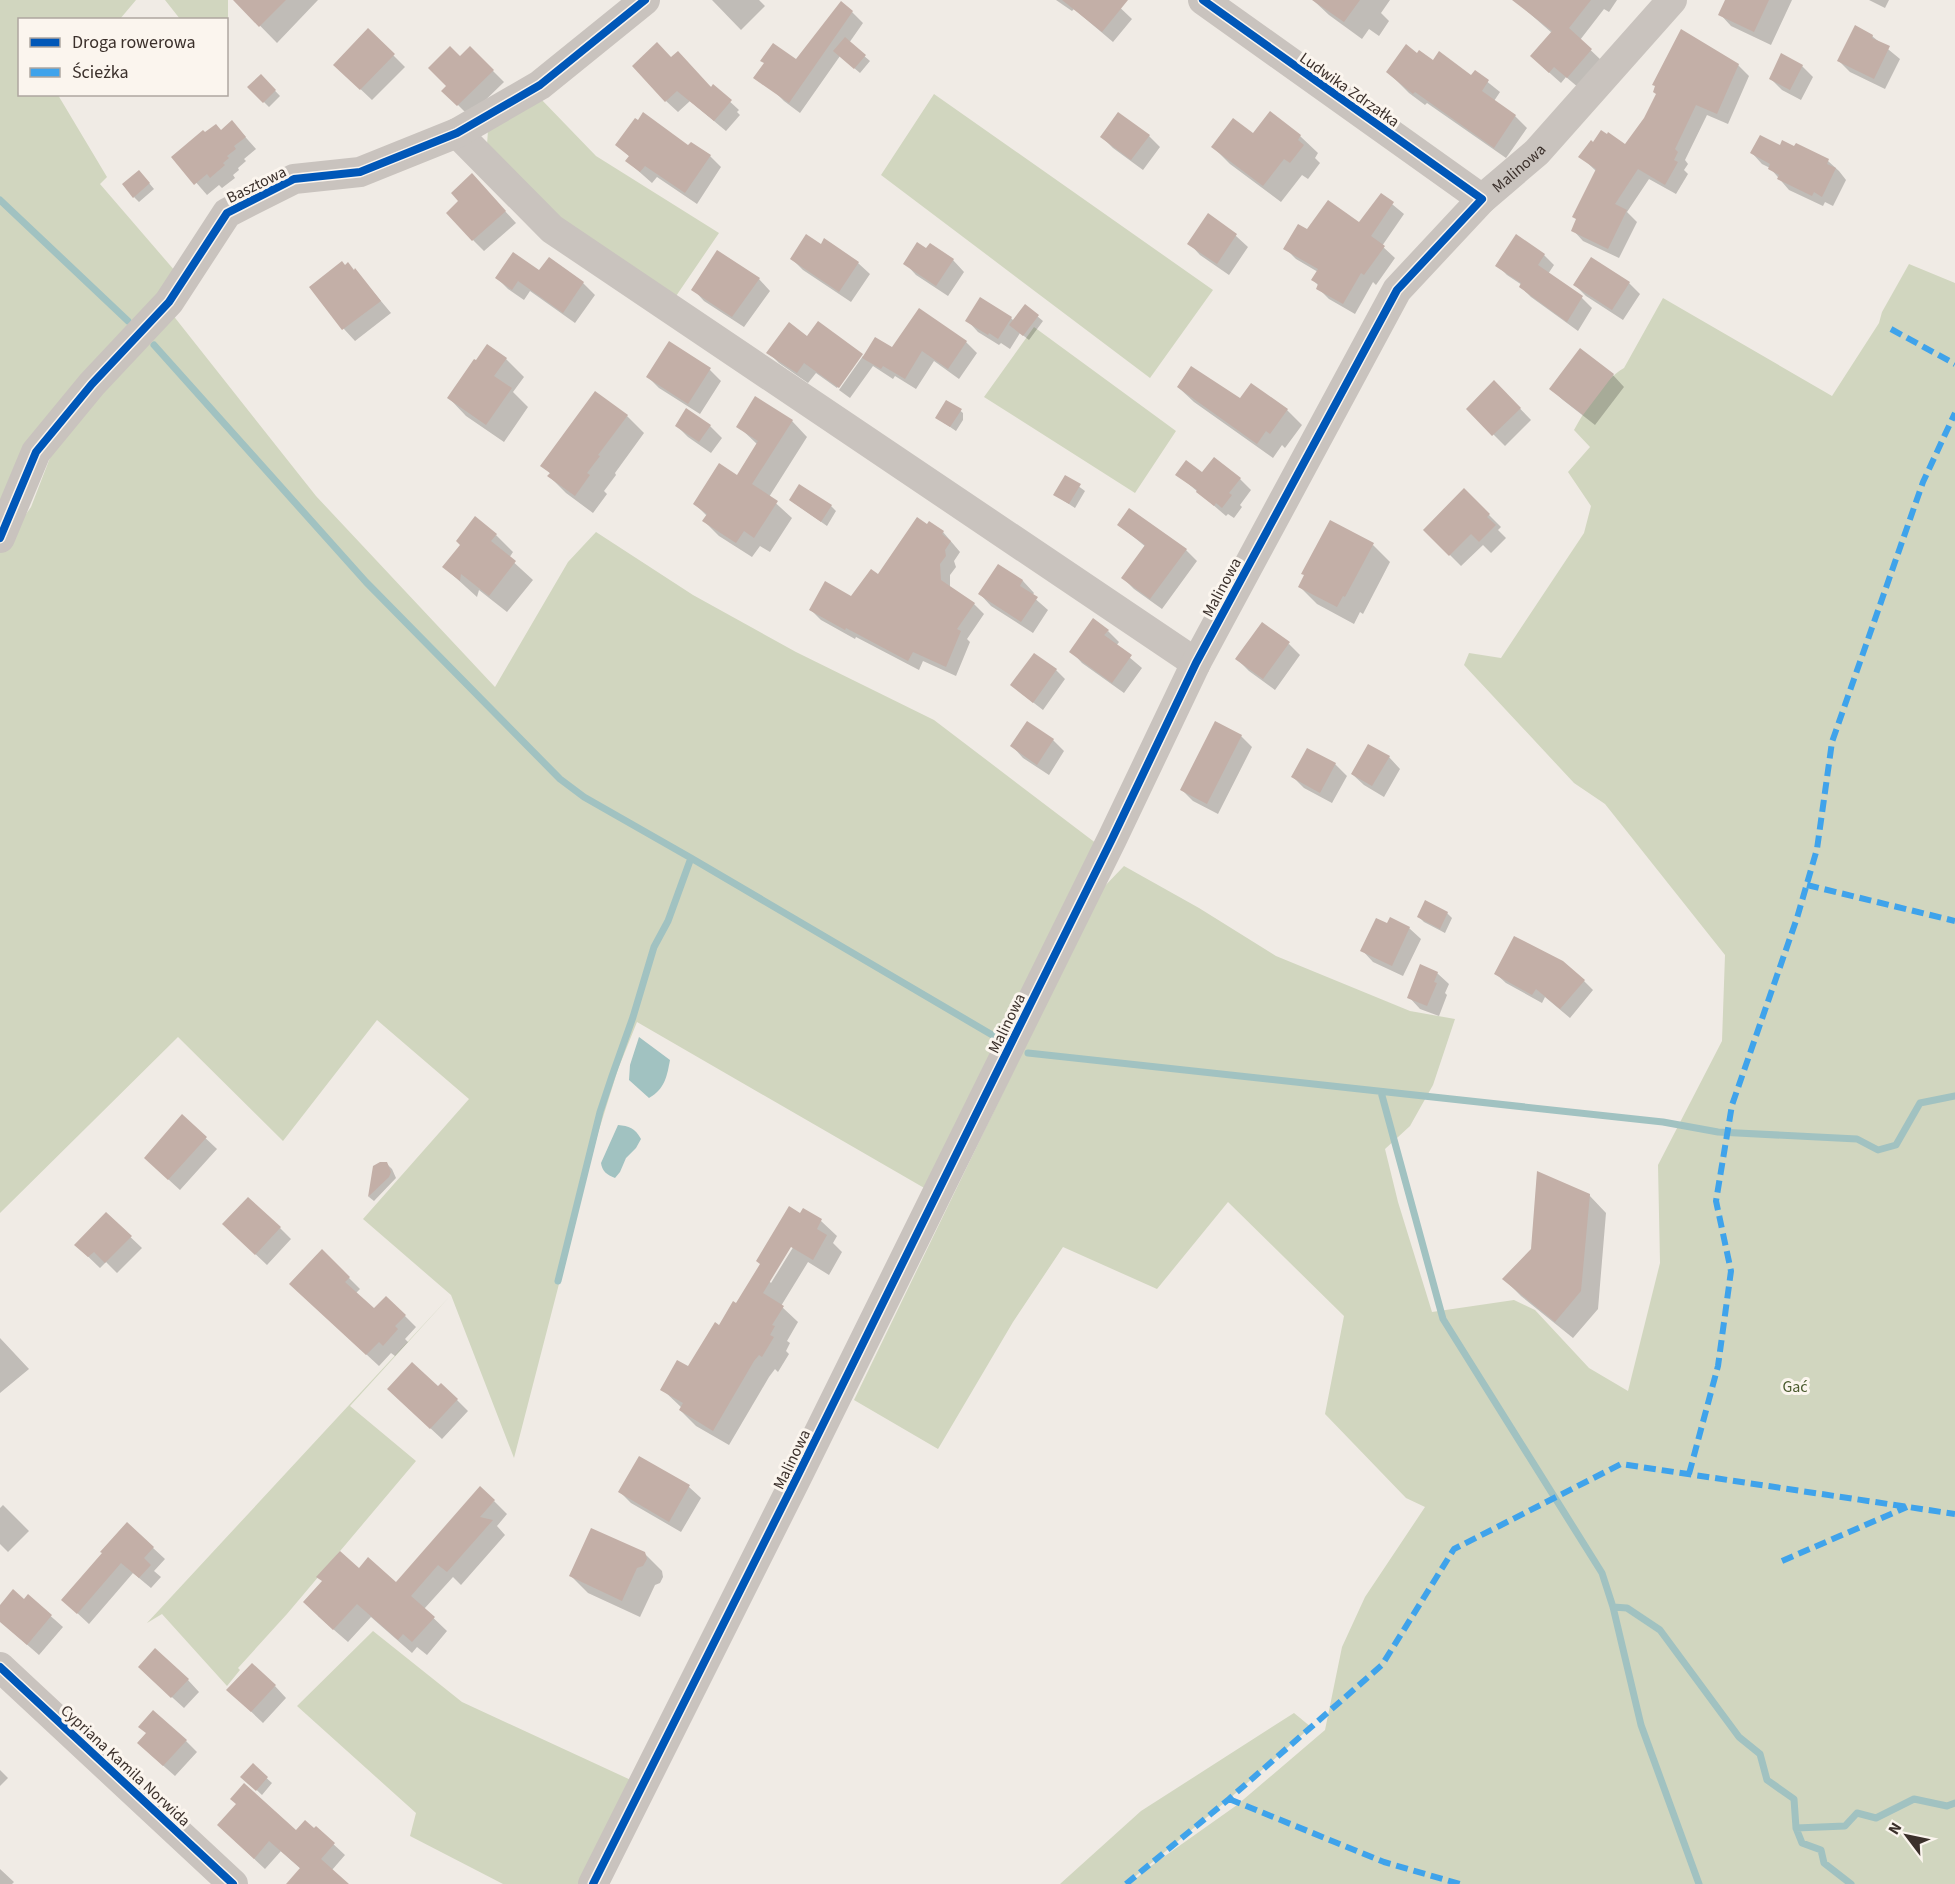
<svg xmlns="http://www.w3.org/2000/svg" width="1955" height="1884" viewBox="0 0 1955 1884" font-family="'Source Sans 3',sans-serif">
<rect width="100%" height="100%" fill="#f0ebe5"/>
<path fill="#d1d6bf" d="M0,0H136L120,19L20,20V94L58,95L107,177L100,184L175,271L0,510Z
M165,0H228V38L226,20L180,19Z
M934,94L1213,290L1150,378L881,175Z
M539,97L596,156L719,233L672,302L567,229L487,145L488,130Z
M1909,264L1955,283V1884H1130L1148,1868L1237,1805L1325,1730L1342,1647L1365,1597L1425,1507L1406,1498L1325,1414L1344,1316L1228,1202L1157,1289L1063,1247L1013,1322L938,1449L854,1400L1101,890L1124,866L1199,908L1276,956L1410,1011L1455,1019L1433,1085L1410,1126L1385,1149L1398,1202L1432,1312L1514,1300L1535,1310L1589,1368L1628,1391L1660,1263L1658,1165L1722,1041L1725,955L1605,804L1574,783L1464,665L1469,653L1501,658L1584,533L1591,506L1568,472L1590,447L1574,430C1586,409 1602,381 1624,368L1663,298L1832,396L1879,323L1882,312Z
M172,314L316,496L495,687L568,562L596,532L693,595L796,652L934,720L1097,844L926,1189L637,1022L618,1069L598,1133L514,1458L451,1295L350,1406L416,1461L287,1614L238,1668L240,1670L227,1686L162,1614L147,1623L451,1295L363,1219L469,1099L377,1020L283,1141L178,1037L0,1213V551L31,507L53,450Z
M1034,327L1176,431L1135,493L984,397Z
M373,1631L462,1702L633,1781L584,1884H503L410,1836L416,1813L297,1706Z
M1294,1713L1311,1727L1229,1799L1126,1884H1060L1141,1811Z"/>
<path fill="#a1c2c1" d="M639,1037L670,1060C667,1076 665,1089 649,1098L629,1080L630,1065Z
M618,1125C629,1126 635,1128 641,1139L636,1148L626,1158L620,1172L615,1178C607,1175 602,1171 601,1163Z"/>
<path fill="#0003" fill-rule="evenodd" d="M243,0H318L277,43L239,4Z
M712,0H759L765,6L741,30Z
M1056,0H1112L1132,19L1113,42L1074,9L1072,11Z
M1313,0H1390L1381,13L1389,21L1379,36L1369,29L1362,39L1329,15Z
M1525,0H1617L1609,12L1604,9L1580,40L1602,61L1579,88L1566,77L1561,83L1543,67L1552,33L1521,6Z
M1726,0H1792L1771,45L1731,26L1720,14Z
M1869,0H1889L1885,8Z
M852,12L863,23L849,43L870,61L860,73L840,56L800,113L784,101L773,90Z
M368,30L405,67L372,100L335,65Z
M1682,31L1738,65L1749,76L1728,124L1707,115L1685,160L1688,164L1684,170L1688,174L1676,194L1649,179L1627,212L1637,222L1619,258L1583,241L1573,230L1596,171L1580,156L1625,147L1645,119L1657,94Z
M1872,36L1900,59L1885,89L1850,72L1839,61Z
M470,48L504,82L469,116L444,91L448,86L460,58Z
M1418,55L1472,77L1475,72L1500,92L1494,101L1515,116L1527,128L1506,158L1427,103L1425,105L1409,93L1388,72Z
M672,58L727,99L739,110L737,112L740,115L726,131L690,101L678,112L666,101Z
M1802,66L1813,77L1801,100L1782,90L1770,78Z
M261,76L280,96L269,107L249,87Z
M232,122L256,149L244,159L246,161L238,168L239,170L233,175L235,178L222,188L219,185L207,195L174,157L221,131Z
M1253,135L1300,136L1318,153L1315,158L1320,163L1308,179L1302,175L1281,202L1230,164L1213,147Z
M1149,136L1160,147L1143,170L1113,148L1102,137Z
M617,145L688,148L710,156L721,167L697,204L657,177L652,183L627,161L630,157Z
M1780,147L1828,161L1839,171L1846,180L1833,206L1825,202L1823,206L1789,190L1770,168L1762,164L1752,153Z
M144,177L154,189L139,202L134,197Z
M483,187L516,223L484,251L473,240Z
M1381,195L1404,214L1382,246L1395,258L1376,285L1373,282L1355,314L1329,299L1318,288L1319,286L1313,280L1318,272L1296,259L1285,248L1307,231L1359,224Z
M1208,215L1236,236L1248,247L1229,275L1200,255L1189,243Z
M821,246L858,263L870,274L851,302L803,270L792,259Z
M1544,255L1554,265L1548,274L1582,298L1592,308L1578,331L1531,297L1521,287L1522,285L1507,275L1497,265Z
M549,259L583,283L595,295L575,323L530,291L524,300L508,289L497,278L540,272Z
M953,260L964,272L948,296L916,275L905,263Z
M355,270L391,313L355,341L344,329L311,287Z
M759,279L770,291L744,327L704,301L693,289Z
M1629,283L1640,294L1623,320L1586,296L1575,285Z
M1025,306L1043,321L1029,340L1020,333L1010,349L1001,343L999,345L978,332L967,320L1011,318L1014,321Z
M808,338L861,354L837,388L816,373L808,383L779,363L768,352Z
M966,342L977,353L959,379L934,361L916,389L895,376L893,379L873,366L850,398L839,390L863,356L892,349Z
M488,347L506,359L524,377L513,392L528,407L504,442L466,416L449,398Z
M710,370L721,381L700,414L659,388L648,377Z
M1613,375L1624,387L1595,425L1563,400L1551,389Z
M1494,382L1531,420L1505,446L1468,409Z
M1178,387L1287,410L1302,425L1285,448L1282,445L1273,458L1194,402Z
M957,408L963,413V420L956,431L937,418Z
M687,410L710,426L722,438L711,453L688,437L677,426Z
M627,416L644,433L615,473L616,475L604,491L607,494L593,513L566,493L549,476L551,474L542,466Z
M792,421L807,437L769,497L792,518L770,552L760,546L752,557L719,536L704,521L707,516L695,504L738,477L758,445L738,426Z
M1177,474H1202L1240,479L1251,490L1240,505L1242,507L1234,518L1228,514L1226,516Z
M1066,477L1085,491L1075,508L1055,495Z
M1464,490L1501,527L1498,530L1506,538L1491,553L1483,545L1461,566L1425,530Z
M790,500L831,506L836,511L827,526Z
M1119,525L1186,550L1197,561L1162,609L1134,589L1123,578L1146,547Z
M943,532L960,552L954,561L956,567L950,575V588L974,604L984,614L967,639L970,642L956,676L923,661L919,670L856,637L855,639L821,620L810,609L852,598L878,576Z
M496,535L513,552L509,558L533,580L507,612L479,590L477,597L444,567Z
M1373,545L1390,562L1363,614L1360,612L1354,624L1317,604L1300,587Z
M999,566L1023,581L1034,593L1032,596L1048,610L1033,633L991,606L980,594Z
M1108,631L1119,642L1116,646L1142,668L1124,693L1082,663L1071,651Z
M1289,644L1300,655L1275,690L1249,671L1237,659Z
M1056,670L1065,679L1043,710L1021,693Z
M1241,736L1252,747L1218,814L1193,801L1182,790Z
M1053,740L1064,751L1049,775L1023,758L1012,746Z
M1308,750L1335,764L1347,776L1332,803L1304,788L1293,777Z
M1389,757L1400,769L1384,797L1364,785L1352,774Z
M1447,913L1452,918L1445,933L1424,922L1419,917Z
M1388,925L1409,928L1421,939L1403,976L1373,962L1362,950Z
M1437,973L1449,984L1445,993L1447,995L1439,1016L1420,1009L1409,997Z
M1496,974L1584,981L1593,990L1570,1018L1545,997L1542,1003L1506,983Z
M183,1117L217,1149L180,1190L157,1169Z
M386,1163L392,1169L396,1178L374,1201L369,1197L374,1167Z
M1589,1195L1606,1213L1598,1309L1573,1338L1521,1296L1504,1279Z
M106,1214L142,1248L117,1273L106,1262L100,1268L76,1245Z
M801,1215L821,1221L837,1236L833,1243L842,1252L829,1275L808,1262L781,1306L798,1322L787,1341L790,1343L786,1351L789,1354L778,1372L775,1369L769,1377L729,1445L696,1426L680,1410L682,1408L662,1389L689,1368L737,1305ZM794,1240L797,1241L771,1283L769,1281Z
M280,1228L291,1239L267,1265L236,1236Z
M322,1251L360,1289L356,1293L374,1310L405,1316L416,1327L405,1339L408,1342L395,1356L391,1353L379,1366L302,1295Z
M0,1338L29,1369L0,1393Z
M438,1389L457,1400L468,1411L442,1439L400,1400Z
M639,1458L689,1487L701,1498L681,1532L631,1503L620,1492Z
M494,1501L507,1514L497,1526L505,1535L461,1585L453,1577L424,1609L447,1631L427,1655L417,1647L412,1653L371,1617L348,1642L318,1616L359,1570L396,1584Z
M3,1505L29,1531L8,1552L0,1544V1508Z
M127,1524L165,1559L154,1571L161,1577L151,1588L133,1573L89,1624L75,1611Z
M644,1553L662,1571L663,1577L660,1583L655,1585L640,1617L588,1593L570,1575Z
M28,1596L63,1627L39,1655L0,1621V1608L25,1601Z
M152,1679L188,1680L199,1692L184,1708Z
M275,1686L286,1698L263,1723L240,1701Z
M186,1741L197,1752L175,1776L150,1754Z
M253,1766L272,1783L262,1795L243,1777Z
M0,1770L8,1778L0,1786Z
M316,1828L345,1855L332,1870L346,1884H293L301,1869L281,1851L265,1869L230,1836L297,1832L314,1830Z
M0,1869L14,1882L12,1884H0Z"/>
<g fill="none" stroke-linecap="round" stroke-linejoin="round">
<path stroke="#a1c2c1" stroke-width="7" d="M0,200L128,321
M154,345L366,582L560,779L584,797L691,858L999,1039
M1028,1053L1663,1122L1718,1132L1857,1139L1878,1150L1896,1145L1920,1103L1955,1096
M1381,1092L1443,1319L1602,1573L1613,1607L1641,1725L1699,1884
M558,1281L600,1112L612,1076L633,1017L654,947L668,921L691,858
M1613,1607L1627,1608L1660,1630L1739,1737L1760,1754L1767,1780L1794,1799L1796,1828L1802,1843L1821,1850L1824,1863L1851,1884
M1796,1828L1845,1826L1857,1813L1876,1818L1914,1799L1947,1806L1955,1803"/>
</g>
<path fill="#c3afa7" d="M233,0H286L259,27Z
M1062,0H1128L1102,32Z
M1312,0H1360L1344,22Z
M1512,0H1591L1569,28L1592,49L1567,78L1554,67L1549,73L1530,56L1552,31Z
M1725,0H1769L1754,32L1718,15Z
M841,1L853,11L789,103L753,78L764,63L760,61L773,43L796,59Z
M1855,25L1873,35L1872,38L1890,46L1874,79L1837,61Z
M368,28L395,54L360,90L333,65Z
M1681,29L1739,64L1717,114L1696,105L1675,149L1678,152L1674,160L1678,162L1665,185L1638,169L1615,204L1627,210L1608,249L1571,231L1576,219L1572,217L1596,169L1578,157L1591,140L1593,142L1601,130L1607,134L1608,132L1625,144L1644,118L1656,94L1653,92L1655,86L1652,85Z
M845,37L866,55L854,69L833,51Z
M657,42L671,57L678,51L711,87L713,84L732,100L714,121L677,91L665,102L632,66Z
M1406,44L1417,53L1419,50L1433,60L1439,51L1471,75L1475,70L1489,80L1482,91L1516,115L1494,148L1415,92L1413,94L1386,72Z
M450,46L460,56L470,46L494,70L457,106L441,91L446,86L428,68Z
M1781,53L1803,65L1790,90L1769,79Z
M261,74L276,90L263,103L247,87Z
M1270,111L1301,135L1298,140L1304,145L1290,163L1284,159L1263,186L1211,147L1233,118L1253,133Z
M643,112L688,145L691,142L711,155L685,193L645,166L640,172L625,161L629,156L615,145L635,118L638,120Z
M1118,112L1150,135L1131,160L1100,137Z
M232,120L246,137L234,146L236,149L227,156L229,158L223,163L225,165L210,178L207,174L194,185L171,157L203,130L205,132L216,124L221,130Z
M1760,135L1780,145L1782,140L1794,146L1796,143L1829,159L1827,164L1836,168L1822,197L1814,192L1812,196L1777,179L1779,175L1768,169L1770,164L1750,153Z
M139,170L150,183L133,198L122,184Z
M472,173L506,211L472,241L446,213L458,201L451,193Z
M1381,193L1394,202L1371,236L1385,246L1364,275L1361,273L1343,304L1316,289L1318,284L1311,280L1318,269L1283,249L1298,224L1307,229L1328,200L1359,222Z
M1208,213L1237,234L1217,264L1187,244Z
M806,234L821,244L824,238L859,262L839,292L790,259Z
M1516,234L1545,254L1538,265L1583,296L1567,322L1519,287L1521,283L1495,266Z
M917,242L926,248L930,243L954,259L936,286L903,264Z
M717,250L760,278L732,317L691,290Z
M513,252L539,270L549,257L584,282L563,313L518,281L512,290L495,278Z
M1591,257L1630,282L1612,310L1573,285Z
M342,261L345,265L348,262L354,270L355,268L381,301L342,330L309,287Z
M980,297L1012,317L998,339L989,333L988,335L965,321Z
M1025,304L1039,315L1023,336L1009,325Z
M919,308L967,341L948,369L922,351L905,379L883,366L881,369L862,358L875,337L892,347Z
M818,321L863,354L839,388L804,363L797,373L766,353L789,322L807,336Z
M669,341L711,368L688,404L646,377Z
M487,344L507,358L494,376L512,388L486,425L447,398L474,359L476,360Z
M1580,348L1614,374L1583,415L1549,389Z
M1191,366L1240,398L1251,383L1288,409L1270,434L1266,431L1257,444L1177,387Z
M1494,380L1521,408L1492,436L1466,409Z
M595,391L628,415L598,455L600,456L587,473L590,475L575,496L547,476L550,473L540,466Z
M755,396L793,420L752,484L778,501L754,538L744,531L736,543L702,521L707,514L693,504L719,463L737,475L758,441L736,427Z
M946,400L962,409L950,427L935,418Z
M686,408L711,425L699,442L675,426Z
M1214,457L1241,478L1229,493L1232,495L1222,508L1216,503L1214,506L1196,492L1197,490L1175,475L1186,460L1202,472Z
M1065,475L1081,484L1069,504L1053,495Z
M799,484L832,505L821,522L789,500Z
M1464,488L1490,514L1487,517L1496,525L1479,542L1471,534L1449,556L1423,530Z
M1129,508L1187,549L1150,599L1121,578L1145,545L1117,525Z
M475,516L497,534L491,541L516,561L489,596L461,574L460,581L442,567L460,545L456,541Z
M917,517L927,524L929,521L944,531L942,534L951,541L945,550L946,556L940,564L941,580L975,603L957,629L961,631L946,667L913,652L908,661L846,628L845,630L809,610L825,581L851,596L871,569L878,574Z
M1330,520L1374,543L1345,597L1343,596L1337,607L1298,587L1304,575L1301,574Z
M998,564L1023,580L1020,586L1038,597L1021,622L978,594Z
M1093,618L1109,630L1104,635L1132,655L1112,683L1069,652Z
M1262,622L1290,642L1263,679L1235,659Z
M1034,653L1057,669L1033,703L1010,685Z
M1027,721L1054,739L1037,765L1010,746Z
M1215,721L1242,735L1207,804L1180,790Z
M1368,744L1390,756L1372,786L1351,774Z
M1307,748L1336,763L1320,793L1291,777Z
M1425,900L1448,912L1440,929L1417,917Z
M1390,917L1410,927L1392,966L1360,951L1376,918L1387,923Z
M1514,936L1563,961L1585,980L1560,1009L1536,989L1532,995L1494,974Z
M1420,964L1438,972L1434,982L1437,983L1427,1006L1407,998Z
M182,1114L207,1137L168,1180L144,1158Z
M380,1162H387L391,1172L389,1177L368,1197L373,1166Z
M1537,1171L1590,1194L1581,1291L1555,1322L1502,1279L1531,1249Z
M248,1197L281,1227L255,1255L222,1224Z
M789,1206L800,1213L803,1208L822,1219L817,1229L827,1235L813,1260L791,1247L763,1293L784,1306L772,1325L775,1326L770,1335L774,1337L762,1357L759,1355L754,1361L713,1431L679,1410L683,1403L660,1390L677,1360L688,1366L715,1322L719,1325L733,1301L736,1303L760,1264L756,1261Z
M106,1212L132,1236L105,1263L94,1252L88,1257L74,1245Z
M322,1249L350,1277L345,1282L374,1308L386,1296L406,1315L395,1326L398,1329L383,1346L379,1342L366,1355L289,1284Z
M412,1362L438,1386L441,1383L458,1399L430,1429L387,1389Z
M639,1456L690,1485L669,1522L618,1492Z
M480,1486L495,1500L480,1517L493,1520L447,1572L438,1565L411,1596L435,1617L412,1642L403,1634L398,1640L357,1604L333,1630L303,1602L322,1581L316,1577L340,1551L359,1568L368,1557L396,1582Z
M127,1522L154,1547L144,1558L151,1565L139,1578L121,1563L77,1614L61,1600L102,1553L100,1552Z
M591,1528L645,1552L647,1559L643,1566L637,1568L622,1601L569,1576Z
M13,1589L24,1599L28,1594L52,1615L27,1645L0,1622V1605Z
M155,1648L189,1679L171,1698L138,1667Z
M252,1663L276,1685L251,1712L226,1690Z
M153,1710L187,1740L163,1766L137,1743L146,1733L138,1727Z
M253,1763L268,1777L256,1791L240,1777Z
M244,1783L296,1830L305,1820L314,1828L316,1826L335,1843L321,1859L349,1884H286L300,1868L269,1841L254,1859L217,1825L236,1804L230,1799Z"/>
<g fill="none" stroke-linecap="round" stroke-linejoin="round">
<g stroke="#c9c3be" stroke-width="30">
<path d="M1203,0L1482,199"/>
<path d="M457,133L552,229L1196,663"/>
<path d="M0,538L36,452L92,384L169,302L227,213L294,179L360,172L457,133L540,85L645,0"/>
<path d="M0,1667L233,1884"/>
<path id="s1" d="M593,1884L796,1479L1112,839L1196,663L1397,290L1482,199L1537,152L1672,0"/>
</g>
<path stroke="#3fa3eb" stroke-width="6" stroke-dasharray="12 6" stroke-linecap="butt" d="M1891,329L1955,364
M1807,885L1955,921
M1689,1474L1718,1366L1731,1271L1716,1201L1732,1105L1797,918L1817,849L1832,742L1923,482L1955,413
M1782,1561L1907,1507
M1229,1799L1384,1862L1460,1884
M1126,1884L1229,1799L1382,1665L1454,1549L1621,1464L1955,1514"/>
<defs>
<path id="cycleway" d="M0,538L36,452L92,384L169,302L227,213L294,179L360,172L457,133L540,85L645,0
M0,1667L233,1884
M593,1884L796,1479L1112,839L1196,663L1397,290L1482,199L1203,0"/>
</defs>
<use href="#cycleway" stroke="#fbf5ee" stroke-width="11"/>
<use href="#cycleway" stroke="#0057b8" stroke-width="8"/>
</g>
<g text-anchor="middle" stroke-width="6" stroke-linejoin="round" paint-order="stroke">
<g font-size="16" fill="#3b302b" stroke="#fbf5ee">
<text transform="translate(1350 89) rotate(35)" y="6">Ludwika Zdrzałka</text>
<text dy="6" stroke="none"><textPath href="#s1" startOffset="1958">Malinowa</textPath></text>
<text transform="translate(256 184) rotate(-26)" y="6">Basztowa</text>
<text transform="translate(1221 587) rotate(-62)" y="6">Malinowa</text>
<text transform="translate(1006 1023) rotate(-64)" y="6">Malinowa</text>
<text transform="translate(791 1459) rotate(-64)" y="6">Malinowa</text>
<text transform="translate(126 1765) rotate(43)" y="6">Cypriana Kamila Norwida</text>
</g>
<g font-size="16" fill="#4a5a2e" stroke="#fbf5ee">
<text x="1795" y="1392">Gać</text>
</g>
</g>
<rect x="18" y="18" width="210" height="78" fill="#fbf5ee" stroke="#aea6a0" stroke-width="1.5"/>
<rect x="30" y="38" width="30" height="9" fill="#0057b8" stroke="#aea6a0" stroke-width="1.5"/>
<text x="72" y="48" font-size="18" fill="#3b302b">Droga rowerowa</text>
<rect x="30" y="68" width="30" height="9" fill="#3fa3eb" stroke="#aea6a0" stroke-width="1.5"/>
<text x="72" y="78" font-size="18" fill="#3b302b">Ścieżka</text>
<g transform="translate(1907 1836) rotate(302)" stroke="#fbf5ee" stroke-width="4.5" paint-order="stroke">
<path d="M0-4.5L10 22L0 15L-10 22Z" fill="#3b302b"/>
<text y="-9" font-size="16" font-weight="bold" text-anchor="middle" fill="#3b302b">N</text>
</g>
</svg>
